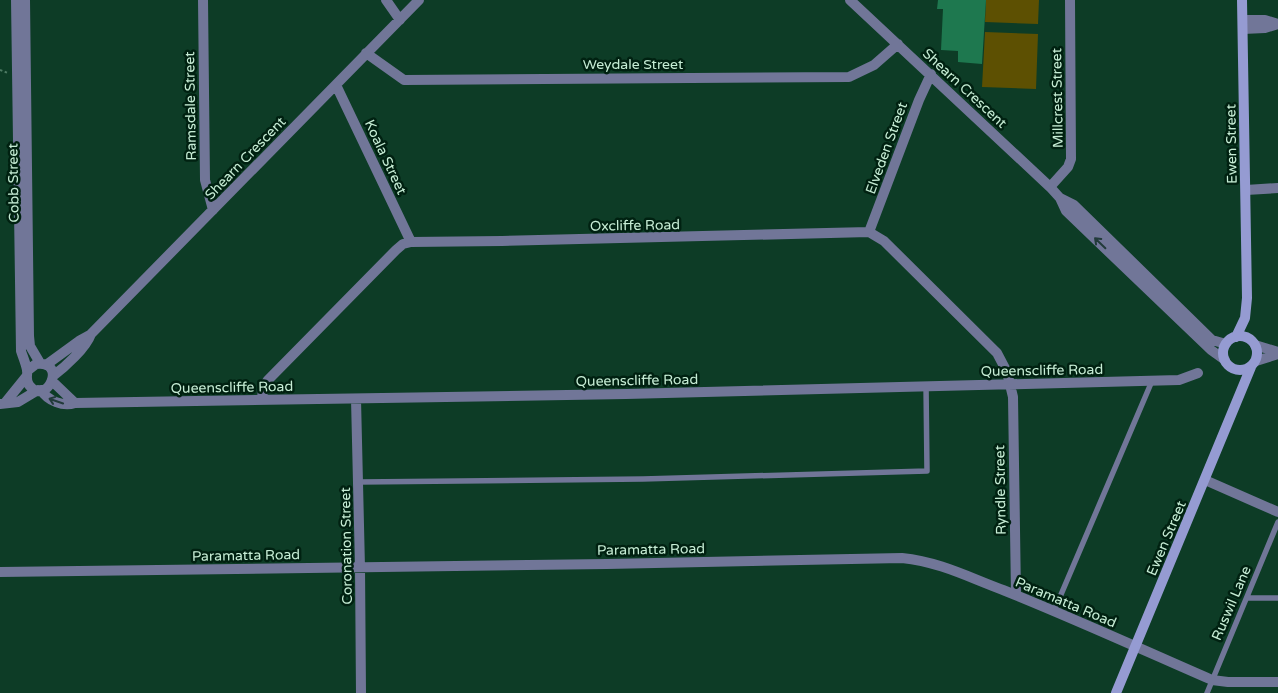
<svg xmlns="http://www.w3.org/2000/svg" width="1278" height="693" viewBox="0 0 1278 693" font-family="'Varela Round',sans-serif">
<rect width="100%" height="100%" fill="#0d3c26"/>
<path fill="#5d5002" d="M986,0H1039L1038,24L985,22Z
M985,32L1038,34L1036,89L982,87Z"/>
<path fill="#1e784f" d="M938,0H986L982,64L958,62V51L941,50L943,9H937Z"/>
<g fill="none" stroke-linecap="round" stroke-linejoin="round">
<path stroke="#4e7b64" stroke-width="2" stroke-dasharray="2.5 2.5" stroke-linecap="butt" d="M0,70L8,73"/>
<path stroke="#717698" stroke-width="5.5" d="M359,482L643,479L927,471L926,385
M1248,598H1278
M1054,611L1152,381
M1207,693L1278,522"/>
<path stroke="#717698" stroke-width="10" d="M16,0L21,351C23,357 26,364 27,370C28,375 25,379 29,385C46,408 69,360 36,364L27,371
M25,0L29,336L30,346L40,363
M203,0L205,180L213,210
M386,0L400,20
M850,0L1050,187L1060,198L1066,211L1211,350L1225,360
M1243,20H1265L1278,24
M1243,29L1265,28L1278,24
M366,53L404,80L849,77L874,65L898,44
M336,85L411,242
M1050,187L1068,167L1071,159L1070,0
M1246,190L1278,188
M1060,198L1074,205L1212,340L1226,344
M869,232L919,100L931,74
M1255,345L1278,352
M1256,361L1278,354
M46,365L79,341L90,335
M53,376C65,367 86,348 91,334L419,0
M52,381L75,403
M41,390C48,401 63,407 75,403L626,394L1179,380L1198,373
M356,399L360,567L361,693
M262,400L263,388L268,380L396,250L403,244L411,242L502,241L869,232L884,241L997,353L1007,372L1013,397L1016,595
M5,403L26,377
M0,404L18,402L38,390
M1205,480L1278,512
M0,572L607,564L902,558C940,562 968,577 1003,590C1073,618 1143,650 1212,680L1228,682H1278"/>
<path stroke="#959bd2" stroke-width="10" d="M1223 353a17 17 0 1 1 34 0a17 17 0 1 1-34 0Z
M1236,337L1245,318L1247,298L1242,0
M1116,693L1251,367"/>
</g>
<defs><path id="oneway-shaft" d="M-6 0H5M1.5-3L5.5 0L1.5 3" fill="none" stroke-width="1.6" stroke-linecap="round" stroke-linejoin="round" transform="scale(1.25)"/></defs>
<g stroke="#223b3a">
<use href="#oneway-shaft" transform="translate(1100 243) rotate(-136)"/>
<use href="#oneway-shaft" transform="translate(56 401) rotate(-161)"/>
</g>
<g text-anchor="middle" stroke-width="5" stroke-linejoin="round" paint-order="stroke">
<g font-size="14" fill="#c6edd5" stroke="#002111">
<text x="633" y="69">Weydale Street</text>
<text transform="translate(965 88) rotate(43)" y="5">Shearn Crescent</text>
<text transform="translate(1057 98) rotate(-91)" y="5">Millcrest Street</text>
<text transform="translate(190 106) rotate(-91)" y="5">Ramsdale Street</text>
<text transform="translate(1231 144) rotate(-91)" y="5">Ewen Street</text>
<text transform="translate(886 148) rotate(-70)" y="5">Elveden Street</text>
<text transform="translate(386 157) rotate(65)" y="5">Koala Street</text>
<text transform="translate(245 158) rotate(-46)" y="5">Shearn Crescent</text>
<text transform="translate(13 183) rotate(-91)" y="5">Cobb Street</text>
<text transform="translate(635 225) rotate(-1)" y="5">Oxcliffe Road</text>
<text transform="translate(1042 370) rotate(-1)" y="5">Queenscliffe Road</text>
<text transform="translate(637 380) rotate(-1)" y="5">Queenscliffe Road</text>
<text transform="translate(232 387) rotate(-1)" y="5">Queenscliffe Road</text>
<text transform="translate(1000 490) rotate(-91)" y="5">Ryndle Street</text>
<text transform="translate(1166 538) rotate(-67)" y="5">Ewen Street</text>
<text transform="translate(346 546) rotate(-91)" y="5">Coronation Street</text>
<text transform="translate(651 549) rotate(-1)" y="5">Paramatta Road</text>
<text transform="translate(246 555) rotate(-1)" y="5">Paramatta Road</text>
<text transform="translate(1066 602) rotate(23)" y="5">Paramatta Road</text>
<text transform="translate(1231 603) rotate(-67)" y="5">Ruswil Lane</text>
</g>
</g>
</svg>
